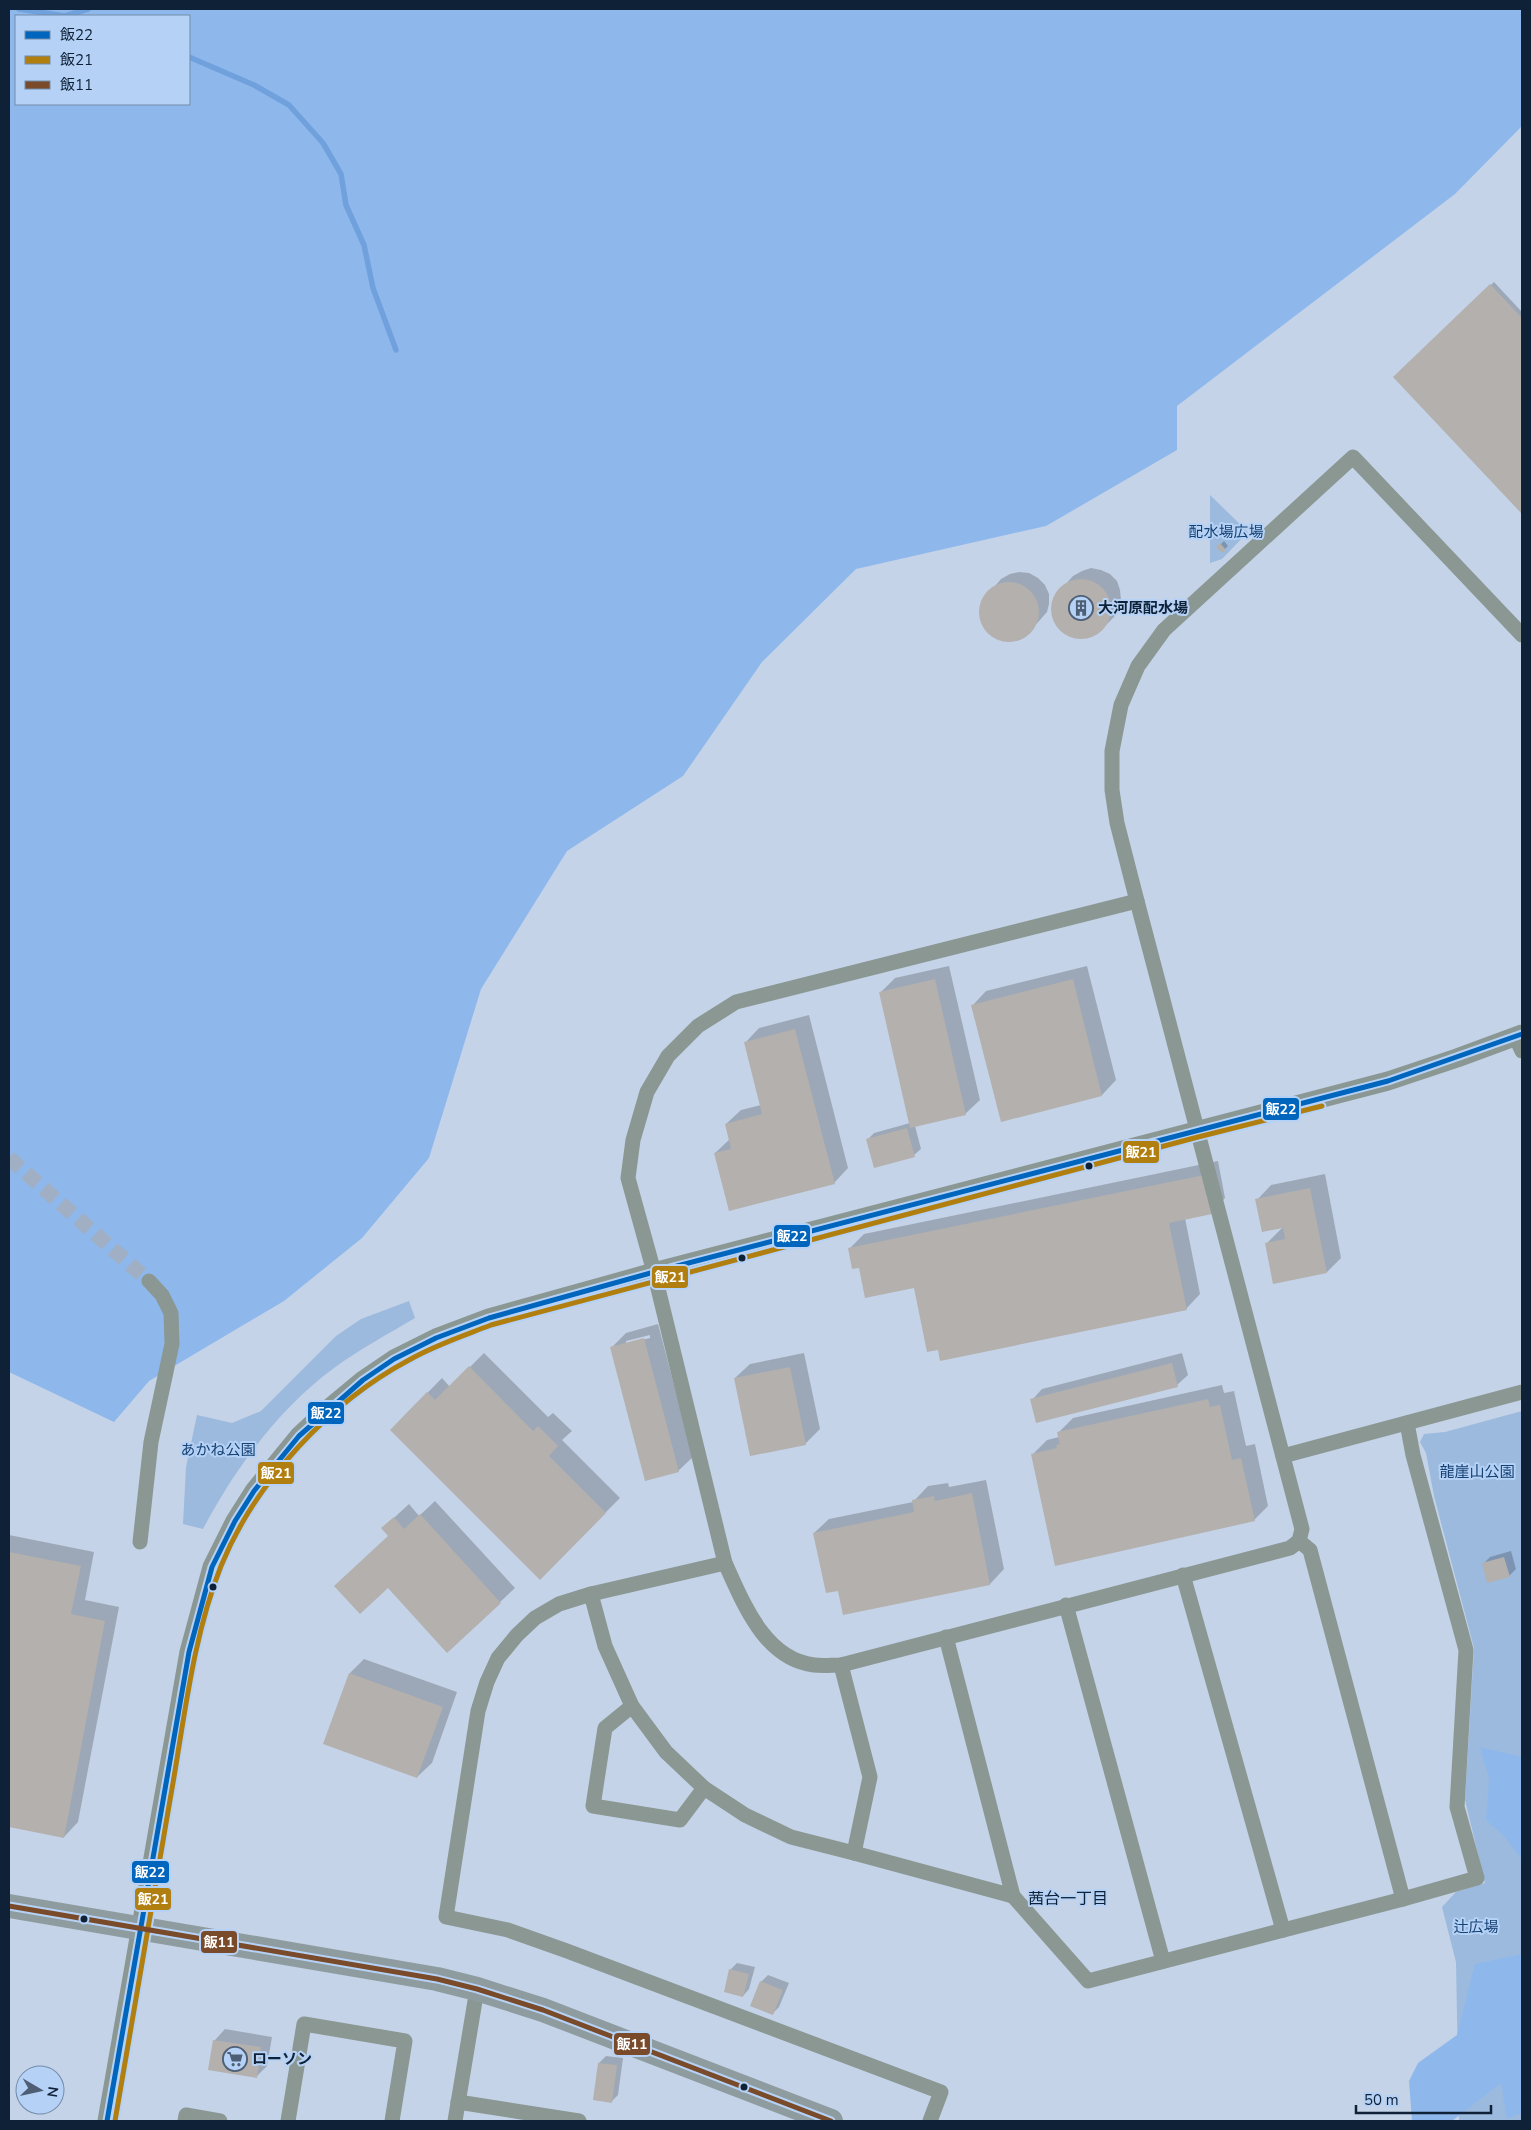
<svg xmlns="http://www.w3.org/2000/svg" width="1531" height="2130" font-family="'Nunito Sans','Noto Sans JP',sans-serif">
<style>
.green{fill:#9cbade}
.forest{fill:#8eb8ec;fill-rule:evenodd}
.shadow{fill:#0003;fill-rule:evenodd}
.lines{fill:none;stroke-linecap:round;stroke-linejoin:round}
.stream{stroke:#70a1dc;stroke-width:5.5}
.building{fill:#b3b0ad}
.minor-tunnel{stroke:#a0afc4;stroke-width:15;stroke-dasharray:15 8;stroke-linecap:butt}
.minor{stroke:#8a9793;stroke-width:15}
.tertiary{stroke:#8a9793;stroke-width:19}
.primary{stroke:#8e9ca0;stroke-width:24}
.bus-1-casing{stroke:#b5d2f6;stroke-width:9}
.bus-2-casing{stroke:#b5d2f6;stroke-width:9}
.bus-3-casing{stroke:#b5d2f6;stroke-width:9}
.bus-1{stroke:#0065bd;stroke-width:5}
.bus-2{stroke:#b17e10;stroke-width:5}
.bus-3{stroke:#7a4b2a;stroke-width:5}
.bus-dot{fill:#0e2137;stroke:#b5d2f6;stroke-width:2}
.labels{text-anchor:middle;stroke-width:4;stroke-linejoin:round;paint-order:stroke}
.park-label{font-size:15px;fill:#144072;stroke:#b5d2f6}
.poi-label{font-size:15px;font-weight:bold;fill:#0e2137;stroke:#b5d2f6;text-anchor:start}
.neighbourhood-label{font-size:16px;fill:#0e2137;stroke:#b5d2f6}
.line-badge{stroke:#b5d2f6;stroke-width:2}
.badge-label{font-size:14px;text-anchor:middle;font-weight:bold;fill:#fff}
</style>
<rect width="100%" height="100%" fill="#c4d3e7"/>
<g class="green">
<path d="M1210,495L1248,532L1222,559L1210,563Z"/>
<path d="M409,1301L415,1318C388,1334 360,1349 334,1368C278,1409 235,1469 203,1529L183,1524L186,1467L197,1415L232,1423L261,1411L336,1336L361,1319Z"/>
<path d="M1522,1411V2121H1459L1456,1962L1442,1907L1456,1892L1485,1883L1465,1800L1474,1648L1434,1496L1426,1453L1420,1442L1424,1434L1445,1432Z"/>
</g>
<g class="forest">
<path d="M9,9H1522V126L1455,194L1177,406V450L1046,526L856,569L762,662L683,776L567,851L481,989L429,1158L362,1238L284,1301L149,1381L114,1422L9,1372ZM16,16H189V104H16Z"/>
<path d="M1480,1747L1522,1757V1859L1505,1837L1486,1820L1489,1778Z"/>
<path d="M1522,1954V2113L1507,2119L1501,2083L1452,2121H1412L1409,2081L1418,2063L1457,2035L1475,1964Z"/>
</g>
<g class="shadow">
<path d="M1494,282L1522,312V512L1394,377Z"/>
<path d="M1224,541L1228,546L1222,552L1218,547Z"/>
<path d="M1091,568L1101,570L1110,574L1117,581L1120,590L1121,600L1114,617L1103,628L1096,634L1078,638L1062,630L1056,623L1053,614V604L1056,595L1073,576L1082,571Z"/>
<path d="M1019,572L1029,573L1038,578L1045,585L1049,594V604L1047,612L1024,638L1015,641H1006L989,634L981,618V608L984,599L1001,579L1010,574Z"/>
<path d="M949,966L980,1100L965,1114L915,1126L921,1149L914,1155L867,1140L874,1133L910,1123L880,993L895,978Z"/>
<path d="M1087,966L1116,1080L1102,1095L1002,1121L972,1006L986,991Z"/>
<path d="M809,1015L848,1168L834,1183L715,1153L730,1139L726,1124L741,1110L761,1105L745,1043L759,1028Z"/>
<path d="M1218,1161L1225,1198L1211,1213L1185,1218L1200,1294L1186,1309L939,1348L915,1286L860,1266L849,1249L864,1234Z"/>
<path d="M1325,1174L1341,1258L1327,1272L1274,1283L1266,1244L1283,1227L1257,1200L1271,1185Z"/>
<path d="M658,1324L693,1457L678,1471L611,1348L626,1333ZM650,1335V1338L626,1344V1341Z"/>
<path d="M484,1353L548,1417L553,1413L572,1431L562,1440L620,1498L540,1578L391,1430L442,1378L450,1387Z"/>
<path d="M804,1353L820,1429L805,1444L735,1378L750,1364Z"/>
<path d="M1182,1353L1188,1375L1177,1385L1032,1400L1042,1389Z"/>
<path d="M1222,1385L1224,1393L1234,1391L1246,1446L1255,1444L1268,1506L1254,1520L1032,1455L1047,1440L1059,1437L1058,1433L1073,1418Z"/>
<path d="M986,1480L1004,1569L990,1584L844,1614L839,1589L814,1533L829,1519L913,1502L928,1486L948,1483L949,1487Z"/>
<path d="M435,1501L515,1588L447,1651L389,1535L383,1528L409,1504L419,1516Z"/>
<path d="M9,1535L94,1552L85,1600L119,1607L78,1822L64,1837L9,1826Z"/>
<path d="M1511,1551L1516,1569L1509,1576L1483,1564L1490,1557Z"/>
<path d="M364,1659L457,1692L432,1763L417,1777L350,1673Z"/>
<path d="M737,1963L755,1967L749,1989L743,1996L730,1970Z"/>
<path d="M768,1975L789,1983L779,2007L772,2014L761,1982Z"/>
<path d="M225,2029L272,2037L267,2066L256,2077L210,2069L215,2040Z"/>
<path d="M606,2056L623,2058L618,2095L611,2102L599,2063Z"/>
</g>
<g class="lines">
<g class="stream">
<path d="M19,9L65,16L88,9"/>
<path d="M189,57L254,85L289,105L323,143L341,174L346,205L364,245L373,288L396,350"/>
</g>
</g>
<g class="building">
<path d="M1490,284L1522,318V514L1393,377Z"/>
<path d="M1220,543L1226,550L1222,553L1216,547Z"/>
<circle cx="1081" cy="609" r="30"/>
<circle cx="1009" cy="612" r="30"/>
<path d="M935,979L966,1115L910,1128L879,992Z"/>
<path d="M1073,979L1102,1096L1001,1122L971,1005Z"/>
<path d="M795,1029L835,1184L729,1211L714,1153L731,1149L725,1124L762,1114L744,1042Z"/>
<path d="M907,1128L915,1157L874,1168L866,1139Z"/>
<path d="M1204,1175L1212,1214L1169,1223L1187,1310L940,1361L938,1350L927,1352L914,1288L865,1298L859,1268L852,1269L848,1248Z"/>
<path d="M1310,1188L1327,1273L1273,1284L1265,1243L1285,1239L1283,1228L1262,1232L1255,1199Z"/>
<path d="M644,1338L679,1472L645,1481L610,1347Z"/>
<path d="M1172,1363L1178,1387L1036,1423L1030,1399Z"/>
<path d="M469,1366L533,1431L538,1426L558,1446L549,1456L606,1513L540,1580L390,1430L427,1392L435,1400Z"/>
<path d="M790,1367L806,1445L750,1456L734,1378Z"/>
<path d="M1208,1399L1210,1407L1220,1405L1232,1460L1241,1458L1255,1521L1055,1566L1031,1454L1057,1448L1056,1445L1060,1444L1057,1432Z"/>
<path d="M972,1493L990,1585L843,1615L838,1591L826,1593L813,1533L914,1512L912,1500L934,1496L935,1501Z"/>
<path d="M420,1514L501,1603L447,1653L388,1588L360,1614L334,1586L388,1536L381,1528L394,1517L404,1529Z"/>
<path d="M9,1552L81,1566L71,1614L105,1621L64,1838L9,1827Z"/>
<path d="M1504,1557L1510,1577L1487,1583L1482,1563Z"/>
<path d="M349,1673L443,1707L417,1778L323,1744Z"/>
<path d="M729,1969L749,1974L743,1997L724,1992Z"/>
<path d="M760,1981L783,1990L773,2015L750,2006Z"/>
<path d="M213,2040L261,2047L257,2078L208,2070Z"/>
<path d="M598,2063L617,2065L612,2103L593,2100Z"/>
</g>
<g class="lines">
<path class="minor-tunnel" d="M9,1158L149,1281"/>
<g class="minor">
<path d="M1137,901L736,1002L698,1026L668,1056L647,1092L633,1140L628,1178L654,1272L725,1563C743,1602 764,1659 814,1665C823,1666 832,1665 841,1665L1290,1548L1299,1541"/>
<path d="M1516,1038L1522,1051"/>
<path d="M1283,1456L1522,1392"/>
<path d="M140,1542L151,1442L172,1344L171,1313L162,1295L149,1281"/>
<path d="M725,1563L591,1594L559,1604L535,1618L517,1635L498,1658L487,1682L478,1711L446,1917L508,1930L567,1951L941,2092L930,2121"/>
<path d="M1183,1575L1283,1930"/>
<path d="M591,1594L605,1646L632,1706L666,1752L704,1788L745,1815L791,1837L854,1853L870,1777L841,1665"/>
<path d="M1066,1605L1163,1961"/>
<path d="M632,1706L605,1728L593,1806L680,1820L704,1788"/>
<path d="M854,1853L1013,1896L946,1637"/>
<path d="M1013,1896L1088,1981L1403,1899L1477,1878L1457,1807L1466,1650L1413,1455L1407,1423"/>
<path d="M1403,1899L1310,1550L1299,1541L1302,1529L1137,901L1117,823L1112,790V751L1121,705L1138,666L1164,630L1353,457L1522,635"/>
<path d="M458,2102L579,2121"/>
<path d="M185,2121L186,2115L220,2121"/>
<path d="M288,2121L304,2024L405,2041L392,2121"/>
<path d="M455,2121L477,1989"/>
</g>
<path class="tertiary" d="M107,2121L189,1652L212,1567L235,1521L254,1491L299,1436L328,1409L363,1380L394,1359L436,1338L489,1318L654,1272L1388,1081L1457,1058L1522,1034"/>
<path class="primary" d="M9,1906L437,1979L477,1989L543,2010L831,2121"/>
<defs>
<path id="bus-1" d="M107,2121L189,1652L212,1567L235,1521L254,1491L299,1436L363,1380L394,1359L436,1338L489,1318L654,1272L1388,1081L1522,1034"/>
<path id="bus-2" d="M115,2121C133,2014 152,1907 170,1800C184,1723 192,1639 221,1566C255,1482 330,1402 409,1360C435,1345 463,1336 491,1325L1198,1137L1322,1106"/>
<path id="bus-3" d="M9,1906L437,1979L477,1989L543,2010L831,2121"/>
</defs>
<use href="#bus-1" class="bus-1-casing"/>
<use href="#bus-2" class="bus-2-casing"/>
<use href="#bus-3" class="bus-3-casing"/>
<use href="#bus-1" class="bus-1"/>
<use href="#bus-2" class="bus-2"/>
<use href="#bus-3" class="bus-3"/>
</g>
<defs>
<symbol id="building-ring" viewBox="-11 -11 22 22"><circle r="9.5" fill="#b5d2f6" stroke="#4e5f75" stroke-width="1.5"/><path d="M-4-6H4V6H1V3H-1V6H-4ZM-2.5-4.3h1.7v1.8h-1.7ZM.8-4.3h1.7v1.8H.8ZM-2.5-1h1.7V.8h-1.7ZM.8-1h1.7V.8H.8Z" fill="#4e5f75"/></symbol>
<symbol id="supermarket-ring" viewBox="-11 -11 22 22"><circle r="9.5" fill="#b5d2f6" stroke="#4e5f75" stroke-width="1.5"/><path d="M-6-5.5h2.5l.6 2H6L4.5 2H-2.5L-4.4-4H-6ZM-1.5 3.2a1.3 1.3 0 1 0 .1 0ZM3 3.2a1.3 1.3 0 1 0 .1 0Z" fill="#4e5f75"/></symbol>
</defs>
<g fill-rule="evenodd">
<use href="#building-ring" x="1067" y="594" width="28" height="28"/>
<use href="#supermarket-ring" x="221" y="2045" width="28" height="28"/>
</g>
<g class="bus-dot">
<circle cx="1089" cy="1166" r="4.5"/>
<circle cx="742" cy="1258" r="4.5"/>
<circle cx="213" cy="1587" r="4.5"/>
<circle cx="84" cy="1919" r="4.5"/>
<circle cx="744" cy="2087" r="4.5"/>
</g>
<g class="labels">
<g class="park-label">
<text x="1226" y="537">配水場広場</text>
<text x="218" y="1455">あかね公園</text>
<text x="1477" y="1477">龍崖山公園</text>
<text x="1476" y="1932">辻広場</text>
</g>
<g class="poi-label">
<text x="1098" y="613">大河原配水場</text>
<text x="252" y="2064">ローソン</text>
</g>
<g class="neighbourhood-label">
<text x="1068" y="1904">茜台一丁目</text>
</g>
</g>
<g class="line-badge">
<rect x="1262" y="1097" width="38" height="24" rx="5" fill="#0065bd"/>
<rect x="1122" y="1140" width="38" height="24" rx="5" fill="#b17e10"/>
<rect x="773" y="1224" width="38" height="24" rx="5" fill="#0065bd"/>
<rect x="651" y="1265" width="38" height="24" rx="5" fill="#b17e10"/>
<rect x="307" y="1401" width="38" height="24" rx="5" fill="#0065bd"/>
<rect x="257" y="1461" width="38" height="24" rx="5" fill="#b17e10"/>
<rect x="131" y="1860" width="39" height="24" rx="5" fill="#0065bd"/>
<rect x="134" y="1887" width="38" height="24" rx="5" fill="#b17e10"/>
<rect x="200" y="1930" width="38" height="24" rx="5" fill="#7a4b2a"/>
<rect x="613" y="2032" width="38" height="24" rx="5" fill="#7a4b2a"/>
</g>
<g class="badge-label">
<text x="1281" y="1114">飯22</text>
<text x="1141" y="1157">飯21</text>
<text x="792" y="1241">飯22</text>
<text x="670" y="1282">飯21</text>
<text x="326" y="1418">飯22</text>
<text x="276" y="1478">飯21</text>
<text x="150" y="1877">飯22</text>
<text x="153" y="1904">飯21</text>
<text x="219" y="1947">飯11</text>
<text x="632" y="2049">飯11</text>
</g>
<rect width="1531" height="2130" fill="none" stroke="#0e2137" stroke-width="20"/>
<rect x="15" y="15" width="175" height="90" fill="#b5d2f6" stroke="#728baa"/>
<rect x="25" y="31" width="25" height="8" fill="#0065bd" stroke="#728baa"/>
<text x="60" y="40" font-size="15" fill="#0e2137">飯22</text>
<rect x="25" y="56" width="25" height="8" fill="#b17e10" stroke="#728baa"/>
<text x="60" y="65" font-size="15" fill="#0e2137">飯21</text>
<rect x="25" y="81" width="25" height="8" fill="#7a4b2a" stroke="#728baa"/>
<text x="60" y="90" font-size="15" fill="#0e2137">飯11</text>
<g transform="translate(40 2090) rotate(99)"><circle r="24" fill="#b5d2f6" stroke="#728baa"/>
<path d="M0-4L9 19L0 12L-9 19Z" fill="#4e5f75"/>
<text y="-8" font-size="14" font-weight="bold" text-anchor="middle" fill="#0e2137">N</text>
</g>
<path d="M1356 2105v8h135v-8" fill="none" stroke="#0e2137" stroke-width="2.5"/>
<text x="1364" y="2105" font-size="15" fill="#0e2137" stroke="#b5d2f6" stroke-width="4" paint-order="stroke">50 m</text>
</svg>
